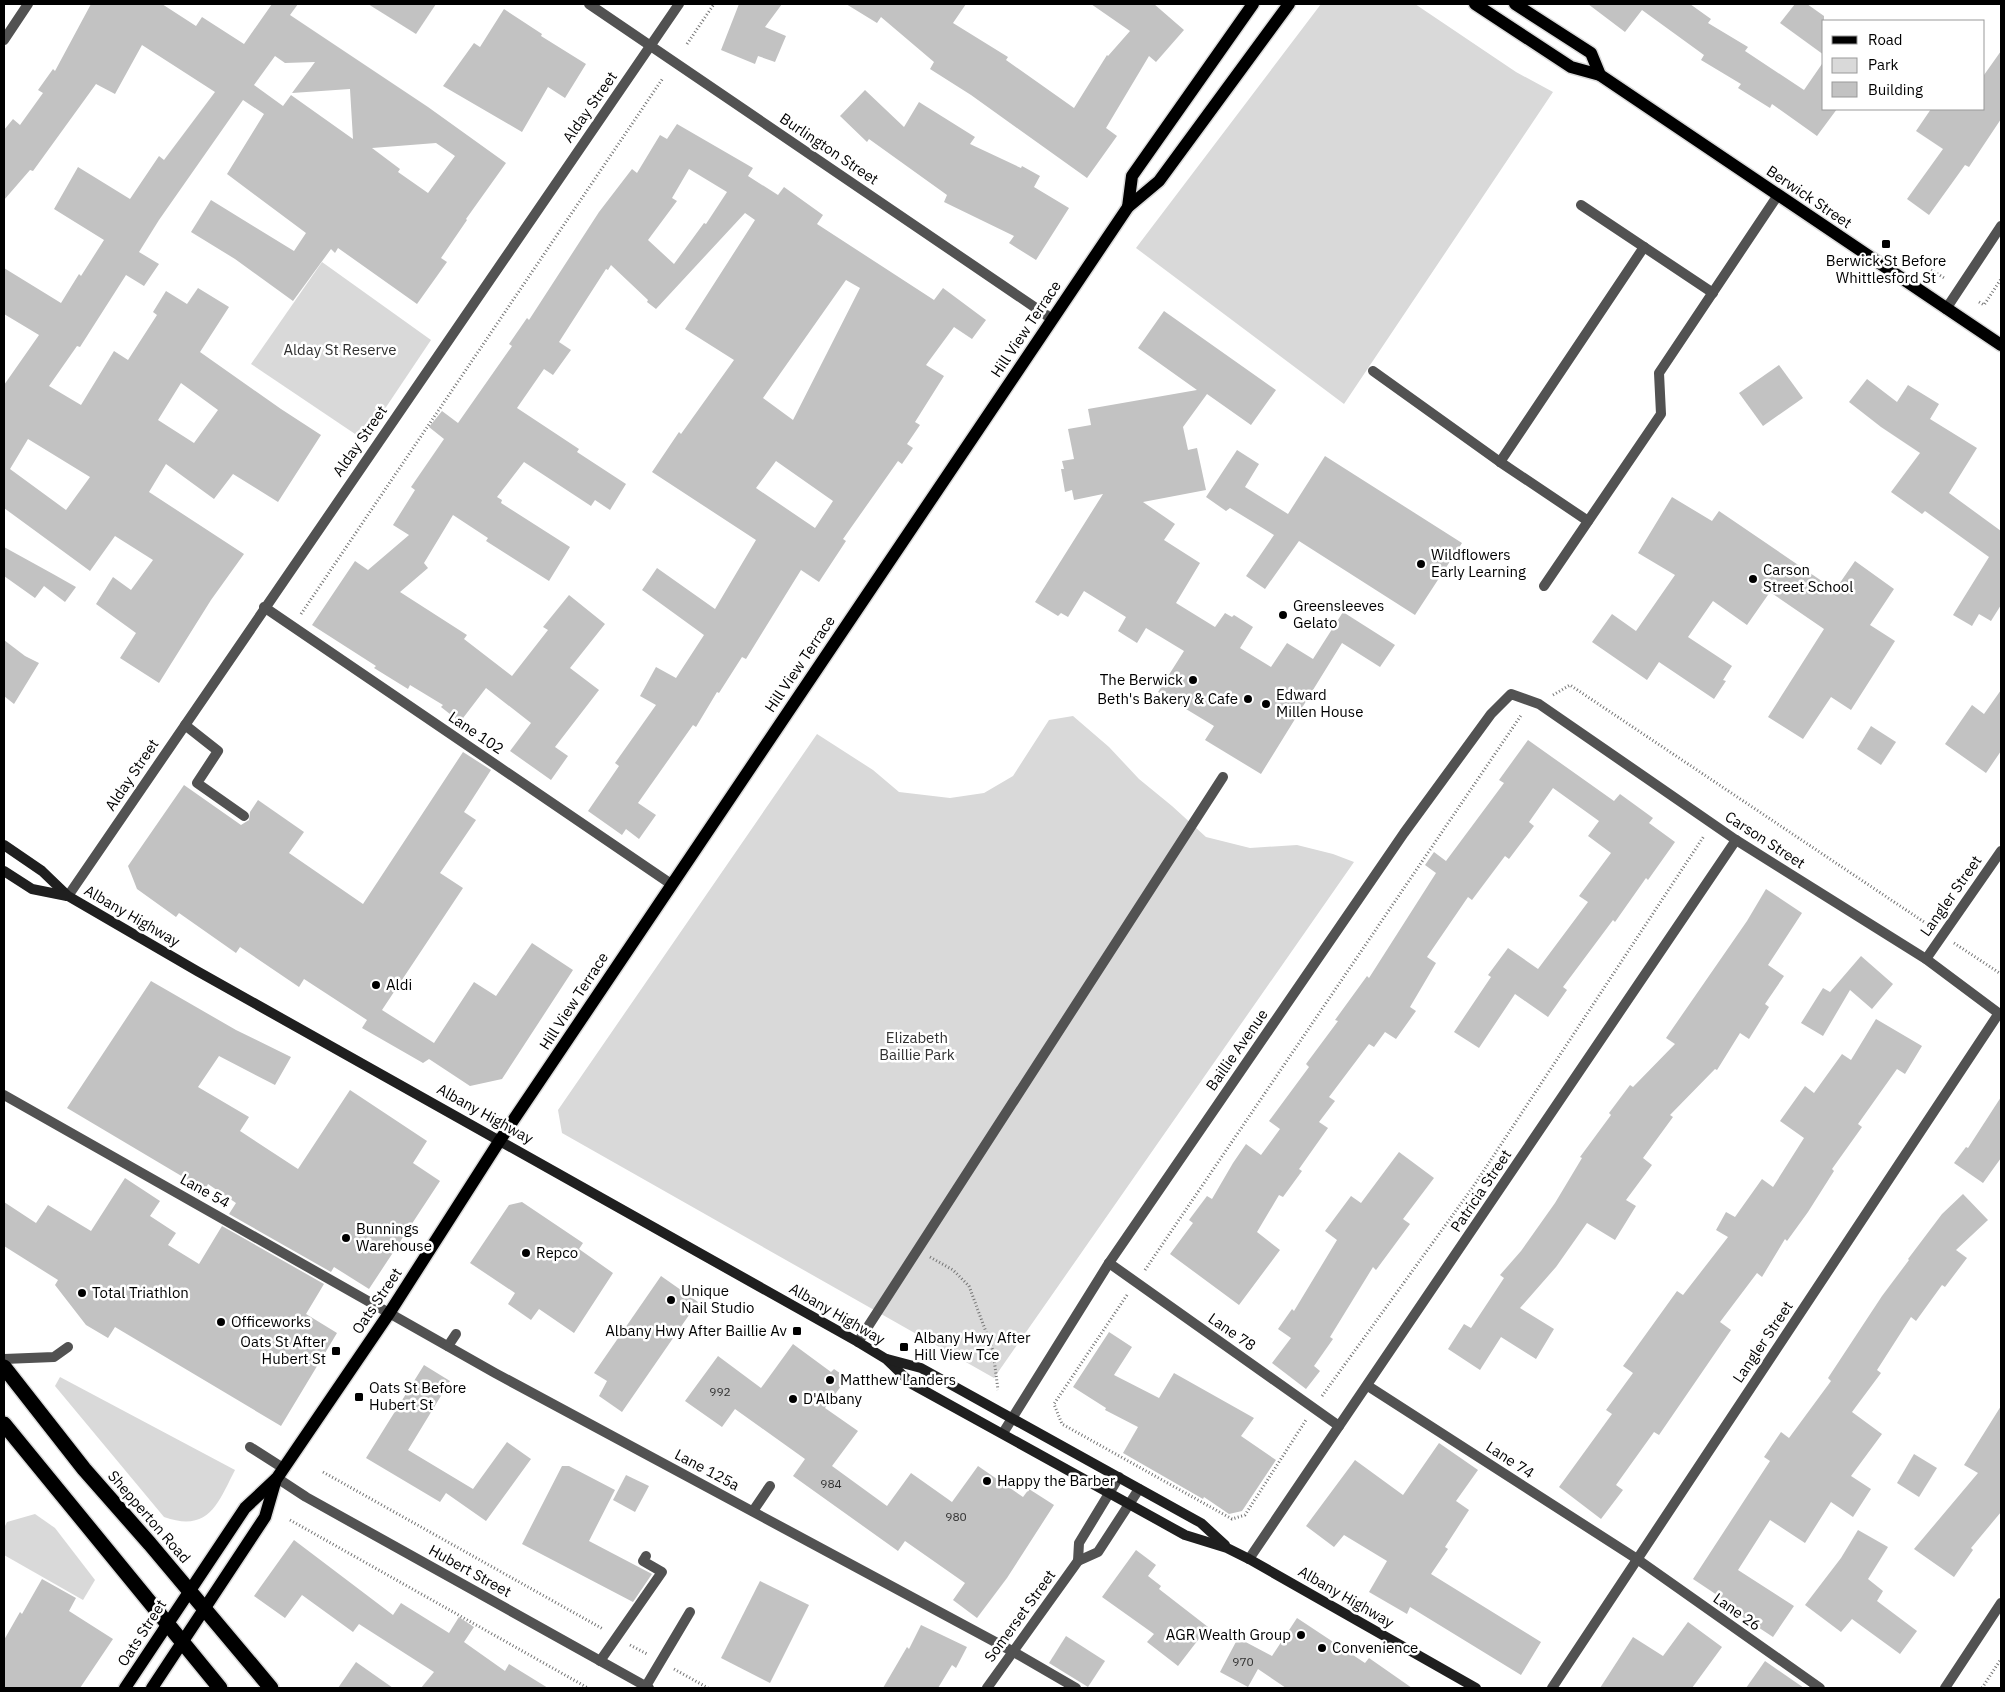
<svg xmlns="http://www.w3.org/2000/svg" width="2005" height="1692" font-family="'IBM Plex Sans',sans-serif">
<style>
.green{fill:#d9d9d9}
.building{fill:#c2c2c2;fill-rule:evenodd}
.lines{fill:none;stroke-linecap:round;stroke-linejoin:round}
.primary-casing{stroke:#dbdbdb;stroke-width:15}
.highway-casing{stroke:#dbdbdb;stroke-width:18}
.path{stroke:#747474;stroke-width:3;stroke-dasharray:1 2.5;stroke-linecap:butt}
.lane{stroke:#525252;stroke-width:10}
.street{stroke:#525252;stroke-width:10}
.secondary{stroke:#1f1f1f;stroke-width:10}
.primary{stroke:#000;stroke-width:12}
.highway{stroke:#000;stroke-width:15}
.poi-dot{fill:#000;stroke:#fff;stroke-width:2}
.labels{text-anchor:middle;stroke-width:5;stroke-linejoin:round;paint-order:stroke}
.number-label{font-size:12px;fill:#303030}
.street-label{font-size:15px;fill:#000;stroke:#fff}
.poi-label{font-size:15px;fill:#000;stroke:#fff;text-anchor:start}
.park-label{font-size:15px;fill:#303030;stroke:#fff}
</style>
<rect width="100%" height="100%" fill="#fff"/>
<g class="green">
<path d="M1321,4H1415L1516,72L1553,92L1344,404L1136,248Z"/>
<path d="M322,262L431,340L364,440L251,364Z"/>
<path d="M1073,716L1109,747L1139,779L1172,806L1206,837L1250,848L1297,845L1333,854L1354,862L994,1378L562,1133L558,1110L817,734L873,770L899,792L950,798L984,793L1013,776L1049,720Z"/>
<path d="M60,1377L235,1470C218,1503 209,1533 164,1517L55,1386Z"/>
<path d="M35,1514L55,1528L95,1580L83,1600L4,1555V1528L7,1522Z"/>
</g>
<g class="building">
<path d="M91,4H162L196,26L202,17L244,44L272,4H298L290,15L428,107L506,163L466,219L467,220L441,258L447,262L417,304L338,248L335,253L331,249L293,301L235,259L191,232L211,200L294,251L306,233L227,174L264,114L243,100L159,220L139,252L159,264L144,286L126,275L80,347L77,346L49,386L81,405L114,351L128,360L157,315L153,312L166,291L187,304L198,288L229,307L200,352L281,409L321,435L278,502L233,474L214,499L166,464L149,492L244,554L211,600L159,683L120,658L136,633L96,604L113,577L131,590L153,560L115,536L90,571L4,508V385L39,335L4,314V268L61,303L79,274L81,276L104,240L54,209L78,167L130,199L159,156L164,160L215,92L142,45L115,94L96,84L33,171L30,170L4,200V130L13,119L20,125L43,93L38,90L53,69L55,71ZM275,56L285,63L315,62L292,93L350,89L353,139L291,95L283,106L254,85ZM436,143L455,156L428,193L398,172L400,169L372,148ZM181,383L218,410L194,443L158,420ZM28,439L90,477L66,510L10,469Z"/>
<path d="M368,4H436L416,34Z"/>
<path d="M739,4H782L765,27L786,36L775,62L758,56L755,64L721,50Z"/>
<path d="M846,4H966L953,23L1008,57L1006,60L1074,108L1107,55L1108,56L1130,31L1091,4H1154L1184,30L1156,62L1149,56L1106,128L1117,136L1087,178L971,95L930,69L934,62L881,17L877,23Z"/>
<path d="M1588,4H1690L1711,19L1708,23L1748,47L1745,51L1804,90L1824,61V109H1837L1817,136L1772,104L1770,108L1738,88L1741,84L1701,60L1704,55L1642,10L1625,32Z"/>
<path d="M1795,4H1807L1824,16V55L1780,23Z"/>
<path d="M504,9L542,34L541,36L586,64L565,98L548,87L522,132L443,86L474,43L480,47Z"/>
<path d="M2001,51V119L1969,167L1965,165L1929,215L1907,199L1943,149L1916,131L1931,109H1984V75Z"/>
<path d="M865,90L904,127L919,102L975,137L970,144L1021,168L1022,166L1040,176L1034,187L1069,208L1036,260L1009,243L1014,236L944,202L947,195L869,139L867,142L840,116Z"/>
<path d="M677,124L753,168L748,176L778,195L784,187L823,215L817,224L934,300L943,288L986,320L972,339L954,327L926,365L944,376L915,422L920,425L907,444L913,448L902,464L898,461L843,539L846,541L819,582L801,570L746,659L742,657L719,693L717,692L696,727L693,725L638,803L656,815L639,839L626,829L622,835L588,811L619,766L615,763L656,705L640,696L656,667L676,678L704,635L642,590L657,568L715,609L756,540L652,472L679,432L681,434L734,360L685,329L755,220L745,213L656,309L647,302L648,300L611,265L608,270L606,269L559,342L571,350L553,375L544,369L517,408L579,449L577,452L626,484L610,510L595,500L591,506L524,462L497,497L502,500L501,503L570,547L549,581L486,541L488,538L453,515L424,563L428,568L400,592L467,635L464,639L512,676L548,630L543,627L569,595L605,624L570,668L599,690L555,747L568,756L551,780L510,751L531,723L486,688L460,722L441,707L443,705L410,685L408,689L374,668L376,666L312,625L355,561L368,570L409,535L393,525L415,490L411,487L444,439L429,427L442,411L458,423L512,346L509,344L527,318L529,320L599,212L632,169L637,173L660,135L667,139ZM689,169L727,192L706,224L704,223L674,264L648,240L677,201L672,198ZM846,280L860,288L793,420L763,398ZM776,461L833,501L815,528L756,488Z"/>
<path d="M1164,311L1276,390L1251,425L1207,394L1183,427L1188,450L1197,448L1206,490L1143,502L1175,524L1164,540L1200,563L1176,603L1215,627L1225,613L1232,617L1234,615L1253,627L1240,648L1271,667L1287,643L1313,659L1343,612L1395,645L1380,667L1342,643L1261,774L1205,740L1214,726L1158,692L1184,651L1146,628L1137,643L1118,631L1126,617L1084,591L1068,617L1061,613L1058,616L1035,602L1103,494L1074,500L1072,490L1065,492L1061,469H1064L1062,461L1074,459L1068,429L1091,425L1088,409L1197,390L1138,348Z"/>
<path d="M1779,365L1803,398L1763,426L1739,393Z"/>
<path d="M1867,379L1897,402L1908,385L1939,404L1930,419L1977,448L1949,493L2001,531V605L1991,621L1979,614L1972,626L1953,615L1989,557L1925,511L1922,514L1891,492L1920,453L1881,427L1849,402Z"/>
<path d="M1237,450L1259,464L1245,487L1288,514L1325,456L1462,543L1415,615L1299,541L1265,589L1246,576L1274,535L1230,508L1226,511L1206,497Z"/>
<path d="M1672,497L1712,521L1719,511L1835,590L1855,561L1894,589L1870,625L1895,641L1851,710L1831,697L1803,739L1768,717L1824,629L1770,592L1747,625L1713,601L1688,637L1732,666L1723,680L1726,681L1714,699L1659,662L1647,680L1592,642L1612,614L1636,631L1675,575L1638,553Z"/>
<path d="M4,547L53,574L76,587L65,602L44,586L35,598L4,576Z"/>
<path d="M4,640L25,656L39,663L14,704L4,696Z"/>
<path d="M2001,690V751L1986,773L1945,744L1972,705L1984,714Z"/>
<path d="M1871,726L1896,742L1881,765L1857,749Z"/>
<path d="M1528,740L1614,801L1620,794L1653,818L1649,823L1675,842L1648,880L1646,878L1615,922L1613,920L1563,987L1567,990L1548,1017L1515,994L1479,1048L1454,1032L1491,977L1488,975L1508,948L1538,969L1588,902L1579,896L1611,853L1588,836L1599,821L1553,788L1529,822L1534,826L1509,859L1505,856L1472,900L1468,897L1427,957L1436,963L1410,1007L1416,1011L1396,1039L1385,1032L1374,1047L1369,1044L1329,1097L1335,1101L1319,1122L1328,1128L1299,1169L1302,1171L1283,1197L1279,1195L1257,1232L1280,1250L1239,1305L1170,1254L1193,1223L1189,1220L1207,1196L1212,1199L1233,1163L1246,1144L1261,1155L1280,1129L1269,1121L1309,1067L1306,1064L1338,1021L1335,1020L1367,976L1369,978L1436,873L1425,865L1434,852L1446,861L1504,783L1499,780Z"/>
<path d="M463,752L491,770L464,812L476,820L440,873L463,888L382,1010L434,1043L474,982L496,996L532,943L573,970L502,1079L470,1086L429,1059L423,1063L362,1028L367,1020L304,979L299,987L240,947L236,953L179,913L176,917L137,889L128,866L184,785L241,825L249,820L250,812L258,800L304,832L289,853L363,904Z"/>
<path d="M1766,889L1802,913L1768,965L1784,976L1765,1004L1769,1007L1749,1039L1740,1033L1717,1070L1715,1069L1670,1115L1673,1117L1643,1158L1652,1165L1626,1200L1636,1206L1615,1240L1587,1223L1556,1267L1520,1308L1554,1329L1536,1359L1501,1337L1480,1370L1448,1349L1464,1324L1471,1328L1504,1278L1500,1275L1521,1251L1555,1203L1582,1158L1580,1157L1611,1115L1609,1113L1630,1085L1633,1087L1675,1044L1666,1038L1747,921Z"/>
<path d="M1861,956L1893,984L1872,1009L1850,990L1823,1036L1801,1023L1823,988L1830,992Z"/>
<path d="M151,981L236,1030L291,1057L275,1085L219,1056L198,1087L249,1117L240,1131L298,1169L350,1090L427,1141L413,1163L440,1181L369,1289L334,1267L331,1272L229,1214L236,1203L208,1184L205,1190L67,1108Z"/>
<path d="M1876,1019L1922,1046L1905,1074L1897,1069L1858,1124L1862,1127L1832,1169L1834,1171L1808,1212L1787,1241L1785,1239L1762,1277L1757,1273L1720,1322L1731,1330L1659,1435L1654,1432L1616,1485L1623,1490L1601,1519L1559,1487L1612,1414L1606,1410L1633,1373L1623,1366L1677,1291L1683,1295L1728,1237L1716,1230L1726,1212L1735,1217L1762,1179L1773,1187L1804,1138L1780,1121L1805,1086L1814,1093L1842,1054L1851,1060Z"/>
<path d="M2001,1097V1158L1983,1183L1954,1163L1966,1147L1968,1148Z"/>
<path d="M1399,1152L1434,1178L1403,1219L1410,1224L1376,1270L1373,1267L1330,1337L1333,1339L1314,1366L1320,1371L1306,1389L1272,1363L1291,1338L1278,1329L1292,1309L1294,1311L1337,1240L1325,1231L1351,1196L1361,1203Z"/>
<path d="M125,1178L160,1201L150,1216L176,1233L168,1245L199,1264L222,1226L324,1284L306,1314L337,1333L281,1426L115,1327L108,1338L86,1325L55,1285L58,1280L4,1246V1202L36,1223L48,1205L91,1231Z"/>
<path d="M1963,1194L1988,1220L1956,1250L1967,1258L1945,1287L1942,1285L1916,1321L1911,1317L1877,1370L1881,1373L1852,1412L1882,1434L1851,1476L1871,1489L1853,1517L1831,1502L1805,1543L1770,1520L1738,1570L1794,1606L1773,1637L1732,1610L1735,1607L1693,1579L1770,1461L1764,1457L1781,1432L1789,1438L1831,1381L1828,1378L1882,1296L1909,1260L1908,1259L1942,1214Z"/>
<path d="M522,1202L583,1243L579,1249L613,1273L574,1333L539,1309L531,1320L508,1304L515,1293L470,1263L509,1205Z"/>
<path d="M661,1276L698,1302L622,1412L599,1396L607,1381L594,1373Z"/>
<path d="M1109,1332L1132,1347L1114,1375L1159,1398L1174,1373L1254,1418L1241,1436L1276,1460L1242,1511L1229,1514L1204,1497L1203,1499L1123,1453L1138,1427L1105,1410L1106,1408L1073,1387Z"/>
<path d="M793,1344L831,1372L834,1369L847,1378L825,1408L858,1431L832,1466L887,1506L911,1473L952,1502L978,1466L1023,1497L1029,1489L1054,1505L1007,1578L977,1618L953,1600L965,1583L905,1541L898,1551L793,1476L805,1459L735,1409L722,1427L685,1401L718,1356L761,1388Z"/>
<path d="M424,1365L450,1381L408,1450L473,1489L507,1442L531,1459L486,1521L446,1493L440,1502L366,1458Z"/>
<path d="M2001,1406V1512L1971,1548L1973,1550L1954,1577L1914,1549L1978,1473L1964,1465Z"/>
<path d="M1439,1443L1478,1470L1456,1501L1469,1510L1445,1547L1448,1549L1431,1574L1541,1642L1521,1675L1410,1607L1407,1614L1369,1592L1387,1561L1344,1535L1334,1547L1306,1526L1355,1460L1403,1495Z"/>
<path d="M1914,1454L1937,1468L1919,1497L1897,1483Z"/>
<path d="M562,1466H569L615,1490L589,1541L652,1574L633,1602L522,1544Z"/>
<path d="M626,1475L649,1486L635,1512L613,1500Z"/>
<path d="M1858,1530L1888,1547L1868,1579L1883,1591L1877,1601L1917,1631L1900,1654L1852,1619L1841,1632L1805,1605L1841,1558Z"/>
<path d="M294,1540L393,1615L401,1603L449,1633L459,1617L474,1627L464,1642L505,1671L509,1664L548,1688H421L434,1672L359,1624L353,1632L302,1595L285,1618L254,1596Z"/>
<path d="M1136,1550L1156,1565L1148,1576L1161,1586L1159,1589L1208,1627L1178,1666L1147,1642L1154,1634L1102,1597Z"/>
<path d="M42,1579L76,1598L69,1611L113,1639L80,1688H4V1640L20,1612L22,1614Z"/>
<path d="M760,1581L809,1605L770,1683L721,1658Z"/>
<path d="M1297,1618L1365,1663L1369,1658L1412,1688H1286L1258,1669L1248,1687L1220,1672L1238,1638L1272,1656Z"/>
<path d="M1688,1622L1722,1647L1692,1688H1600L1633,1637L1663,1656Z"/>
<path d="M921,1625L967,1647L956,1668L952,1665L938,1688H883L907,1647L909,1649Z"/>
<path d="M1066,1636L1105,1661L1088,1687L1049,1663Z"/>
<path d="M1765,1661L1804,1688H1746Z"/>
<path d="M356,1662L393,1688H338Z"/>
</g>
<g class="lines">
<defs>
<g id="primary">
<path d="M1475,4L1571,67L1600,75L2001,345"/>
<path d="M1515,4L1591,53L1600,75"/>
<path d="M1128,207L1132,176L1253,4"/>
<path d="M125,1688L245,1508L277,1478L390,1312L500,1140L1128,207L1159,181L1289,4"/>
<path d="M152,1688L265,1517L276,1479"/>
</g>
<g id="highway">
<path d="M4,1367L84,1469L150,1544L271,1688"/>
<path d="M4,1424L220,1688"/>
</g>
</defs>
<use href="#primary" class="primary-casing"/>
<use href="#highway" class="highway-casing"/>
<g class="path">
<path d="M687,44L714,4"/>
<path d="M1931,270L1946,279"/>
<path d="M1979,302L1984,305L2001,279"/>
<path d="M301,614L663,78"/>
<path d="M1553,695L1570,685L1930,926"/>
<path d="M1954,943L2001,974"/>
<path d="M930,1257L953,1270L969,1286L993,1351L998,1390"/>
<path d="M1145,1270L1522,714"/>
<path d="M1127,1295L1054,1404L1062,1424L1232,1519L1245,1515L1306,1420"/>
<path d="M1322,1396L1473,1187L1704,836"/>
<path d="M323,1472L603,1629"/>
<path d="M290,1520L588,1688"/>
<path d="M630,1645L647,1654"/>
<path d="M674,1669L708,1688"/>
<path d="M1982,1688L2001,1659"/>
</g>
<g class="lane">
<path d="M1581,205L1713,293"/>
<path d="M1373,371L1500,462L1588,521"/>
<path d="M1500,462L1644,247"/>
<path d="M1544,586L1661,414L1659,373L1778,195"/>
<path d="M264,607L671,884"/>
<path d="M185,725L218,751L197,783L244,816"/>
<path d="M4,1095L495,1373L1012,1651L1076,1688"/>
<path d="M1109,1263L1339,1426"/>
<path d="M858,1342L1223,777"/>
<path d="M448,1346L456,1334"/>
<path d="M4,1359L54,1357L68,1347"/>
<path d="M1368,1386L1637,1559L1820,1688"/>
<path d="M250,1447L283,1468"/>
<path d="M753,1511L770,1486"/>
<path d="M600,1661L662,1572L643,1561L646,1556"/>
<path d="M646,1686L690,1612"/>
</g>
<g class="street">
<path d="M589,4L1052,319"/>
<path d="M4,40L28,4"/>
<path d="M1946,309L2001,226"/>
<path d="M68,896L679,4"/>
<path d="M1926,959L2001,851"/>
<path d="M1003,1433L1109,1263L1404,833L1491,714L1511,694L1539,704L1736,840L1926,959L2001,1015"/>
<path d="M277,1478L306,1497L649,1688"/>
<path d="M1249,1559L1736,840"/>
<path d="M1078,1561L1079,1543L1119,1477"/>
<path d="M987,1688L1078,1561L1098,1552L1139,1489"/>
<path d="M1552,1688L1999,1013"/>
<path d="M1945,1688L2001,1603"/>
</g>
<g class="secondary">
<path d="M4,845L42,871L68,896L197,971L858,1342L886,1359L912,1384L1185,1535L1227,1548L1249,1559L1476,1688"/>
<path d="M4,871L32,889L67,896"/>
<path d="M887,1359L921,1368L1201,1523L1225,1545"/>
</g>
<use href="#primary" class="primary"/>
<use href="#highway" class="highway"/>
</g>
<g class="poi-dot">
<rect x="1881" y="239" width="10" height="10" rx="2.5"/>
<circle cx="1421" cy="564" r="5"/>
<circle cx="1753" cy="579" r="5"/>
<circle cx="1283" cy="615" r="5"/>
<circle cx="1193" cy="680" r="5"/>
<circle cx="1248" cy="699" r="5"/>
<circle cx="1266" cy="704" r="5"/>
<circle cx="376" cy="985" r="5"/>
<circle cx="346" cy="1238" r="5"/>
<circle cx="526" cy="1253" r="5"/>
<circle cx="82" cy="1293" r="5"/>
<circle cx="671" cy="1300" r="5"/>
<circle cx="221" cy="1322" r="5"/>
<rect x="792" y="1326" width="10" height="10" rx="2.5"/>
<rect x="899" y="1342" width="10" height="10" rx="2.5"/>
<rect x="331" y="1346" width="10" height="10" rx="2.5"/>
<circle cx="830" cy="1380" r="5"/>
<rect x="354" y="1392" width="10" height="10" rx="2.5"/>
<circle cx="793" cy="1399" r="5"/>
<circle cx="987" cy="1481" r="5"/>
<circle cx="1301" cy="1635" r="5"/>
<circle cx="1322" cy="1648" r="5"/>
</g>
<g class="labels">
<g class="number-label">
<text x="720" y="1396">992</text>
<text x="831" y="1488">984</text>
<text x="956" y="1521">980</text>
<text x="1243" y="1666">970</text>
</g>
<g class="street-label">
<text transform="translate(590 107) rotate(-55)" y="5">Alday Street</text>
<text transform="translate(829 149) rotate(34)" y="5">Burlington Street</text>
<text transform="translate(1809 197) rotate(34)" y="5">Berwick Street</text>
<text transform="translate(1026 329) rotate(-56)" y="5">Hill View Terrace</text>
<text transform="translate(360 441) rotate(-55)" y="5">Alday Street</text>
<text transform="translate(800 664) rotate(-56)" y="5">Hill View Terrace</text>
<text transform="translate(476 733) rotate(34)" y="5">Lane 102</text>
<text transform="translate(132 775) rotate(-56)" y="5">Alday Street</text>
<text transform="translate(1765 840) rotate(33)" y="5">Carson Street</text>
<text transform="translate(1951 896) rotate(-55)" y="5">Langler Street</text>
<text transform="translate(132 916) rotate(30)" y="5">Albany Highway</text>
<text transform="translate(574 1001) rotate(-57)" y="5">Hill View Terrace</text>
<text transform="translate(1237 1050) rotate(-55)" y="5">Baillie Avenue</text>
<text transform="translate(485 1114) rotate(29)" y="5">Albany Highway</text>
<text transform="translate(205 1191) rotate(29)" y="5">Lane 54</text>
<text transform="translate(1481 1191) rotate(-56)" y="5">Patricia Street</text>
<text transform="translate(377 1301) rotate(-56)" y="5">Oats Street</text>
<text transform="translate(837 1314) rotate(30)" y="5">Albany Highway</text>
<text transform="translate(1232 1332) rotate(35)" y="5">Lane 78</text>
<text transform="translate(1763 1342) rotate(-56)" y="5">Langler Street</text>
<text transform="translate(1510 1460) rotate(33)" y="5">Lane 74</text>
<text transform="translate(707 1470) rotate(28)" y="5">Lane 125a</text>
<text transform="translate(149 1517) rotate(49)" y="5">Shepperton Road</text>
<text transform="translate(470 1571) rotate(29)" y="5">Hubert Street</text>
<text transform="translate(1346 1597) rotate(30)" y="5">Albany Highway</text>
<text transform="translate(1737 1612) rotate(35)" y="5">Lane 26</text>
<text transform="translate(1020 1616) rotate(-54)" y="5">Somerset Street</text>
<text transform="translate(142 1633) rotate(-57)" y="5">Oats Street</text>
</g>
<g class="poi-label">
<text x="1886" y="266" text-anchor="middle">Berwick St Before<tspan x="1886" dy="17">Whittlesford St</tspan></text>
<text x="1431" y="560">Wildflowers<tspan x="1431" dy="17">Early Learning</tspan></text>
<text x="1763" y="575">Carson<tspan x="1763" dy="17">Street School</tspan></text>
<text x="1293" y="611">Greensleeves<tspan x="1293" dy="17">Gelato</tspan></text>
<text x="1183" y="685" text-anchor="end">The Berwick</text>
<text x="1276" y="700">Edward<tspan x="1276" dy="17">Millen House</tspan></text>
<text x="1238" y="704" text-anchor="end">Beth's Bakery &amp; Cafe</text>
<text x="386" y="990">Aldi</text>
<text x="356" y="1234">Bunnings<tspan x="356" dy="17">Warehouse</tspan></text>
<text x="536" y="1258">Repco</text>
<text x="681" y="1296">Unique<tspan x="681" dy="17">Nail Studio</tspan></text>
<text x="92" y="1298">Total Triathlon</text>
<text x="231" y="1327">Officeworks</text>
<text x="787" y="1336" text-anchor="end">Albany Hwy After Baillie Av</text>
<text x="914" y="1343">Albany Hwy After<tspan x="914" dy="17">Hill View Tce</tspan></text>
<text x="326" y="1347" text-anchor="end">Oats St After<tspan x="326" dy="17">Hubert St</tspan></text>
<text x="840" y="1385">Matthew Landers</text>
<text x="369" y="1393">Oats St Before<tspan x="369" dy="17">Hubert St</tspan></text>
<text x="803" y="1404">D'Albany</text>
<text x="997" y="1486">Happy the Barber</text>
<text x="1291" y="1640" text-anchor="end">AGR Wealth Group</text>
<text x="1332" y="1653">Convenience</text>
</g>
<g class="park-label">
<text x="340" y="355">Alday St Reserve</text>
<text x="917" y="1043">Elizabeth<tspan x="917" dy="17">Baillie Park</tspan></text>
</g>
</g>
<rect width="2005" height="1692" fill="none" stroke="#000000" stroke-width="10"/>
<rect x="1822" y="20" width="162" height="90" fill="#ffffff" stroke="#999999"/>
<rect x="1832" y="36" width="25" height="8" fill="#000000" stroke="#999999"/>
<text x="1868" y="45" font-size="15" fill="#000000">Road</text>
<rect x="1832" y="58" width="25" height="15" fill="#d9d9d9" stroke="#999999"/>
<text x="1868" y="70" font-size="15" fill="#000000">Park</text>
<rect x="1832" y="82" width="25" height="15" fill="#c2c2c2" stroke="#999999"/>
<text x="1868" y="95" font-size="15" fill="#000000">Building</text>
</svg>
